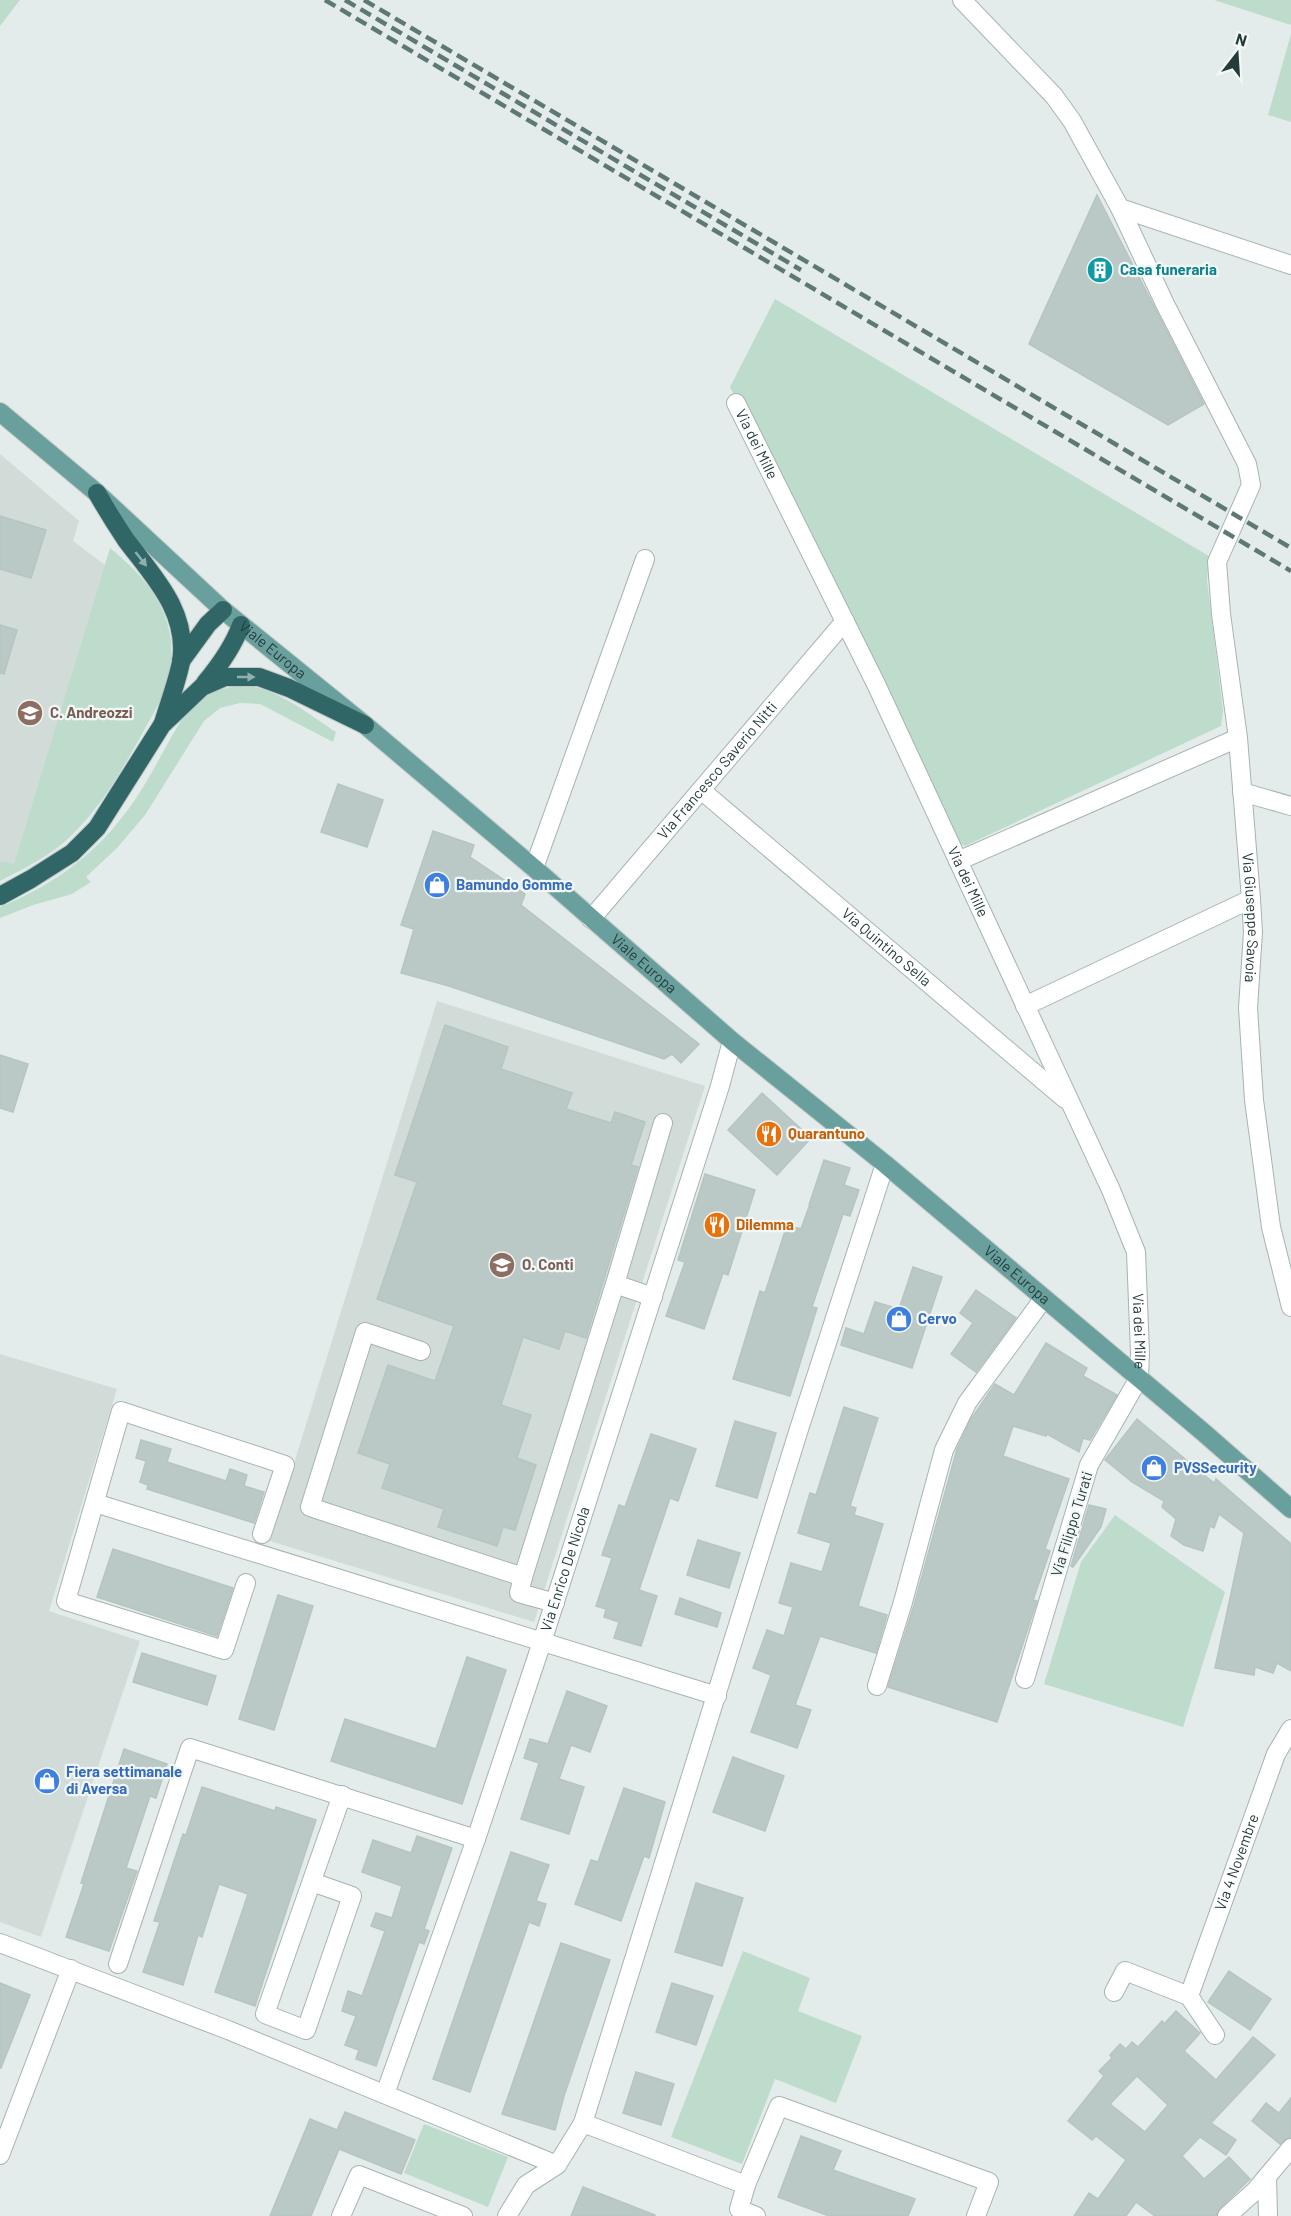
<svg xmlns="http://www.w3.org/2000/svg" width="1291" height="2216" font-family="Barlow,sans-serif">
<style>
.built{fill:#d1dcd9}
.green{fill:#bddccc}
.building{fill:#bbc9c6;stroke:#b5c5c2;stroke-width:1.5;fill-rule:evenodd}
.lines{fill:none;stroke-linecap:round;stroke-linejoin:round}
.minor-casing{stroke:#a6b4b2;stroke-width:20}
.major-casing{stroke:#c1c8c8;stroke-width:20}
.highway-casing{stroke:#c1c8c8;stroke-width:20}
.minor{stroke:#fff;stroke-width:18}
.major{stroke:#699f9d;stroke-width:18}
.highway{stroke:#316667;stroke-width:18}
.rail{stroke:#5e7876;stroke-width:4.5;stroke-dasharray:12 6;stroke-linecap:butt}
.oneway{fill:#92afaf}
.labels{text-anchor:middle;stroke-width:4.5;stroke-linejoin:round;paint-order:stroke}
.culture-label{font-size:15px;font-weight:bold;fill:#0d838f;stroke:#f3f8f7;text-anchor:start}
.street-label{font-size:15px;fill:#233c3b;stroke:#f3f8f7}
.education-label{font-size:15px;font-weight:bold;fill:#785e54;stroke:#f3f8f7;text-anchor:start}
.shop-label{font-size:15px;font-weight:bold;fill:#366cbe;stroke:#f3f8f7;text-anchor:start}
.food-label{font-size:15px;font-weight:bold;fill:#c56008;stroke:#f3f8f7;text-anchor:start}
</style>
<rect width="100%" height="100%" fill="#e3ecea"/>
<g class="built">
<path d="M0,454L79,521L73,541L105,565L14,865L0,861Z"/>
<path d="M437,1001L705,1086L534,1622L270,1541Z"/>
<path d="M0,1354L117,1389L49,1611L140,1641L41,1937L0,1922Z"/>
</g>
<g class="green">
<path d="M0,0H20L0,26Z"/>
<path d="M1214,0H1291V25Z"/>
<path d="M1291,34V122L1268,115Z"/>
<path d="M775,299L1209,556L1207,580L1223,711L1221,726L965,846L958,842L809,533L730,387Z"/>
<path d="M110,548C138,571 164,598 170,635C172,646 172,661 170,672C166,694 153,714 142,734C121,771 103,804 73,834C52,855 25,868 0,881V861L14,864Z"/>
<path d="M245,685C280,690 307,713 336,732L333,742L260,704L240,703L220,708L204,721L145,815L117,848L86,877L91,882L72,894L33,905L0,918V907C66,880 112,841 148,779C162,755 174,730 190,707C209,692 221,688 245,685Z"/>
<path d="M1115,1515L1225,1592L1183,1727L1044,1684L1081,1562Z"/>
<path d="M743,1951L810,1978L798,2011L862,2036L836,2103L775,2079L742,2164L671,2137Z"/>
<path d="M424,2124L508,2157L488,2207L404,2173Z"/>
</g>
<g class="building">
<path d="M1097,195L1204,404L1168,425L1029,344Z"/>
<path d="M0,516L46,530L31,578L0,569Z"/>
<path d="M0,625L17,630L4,674L0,673Z"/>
<path d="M338,784L383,800L367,847L321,832Z"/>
<path d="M433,831L474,845L470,857L525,894L521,905L699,1044L681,1063L672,1054L664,1059L449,986L401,973L414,929L401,925Z"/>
<path d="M445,1025L508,1047L501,1069L572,1093L566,1109L611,1123L615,1112L645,1122L631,1165L638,1167L586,1338L565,1331L559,1349L523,1337L501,1405L531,1415L517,1458L536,1465L515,1530L503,1527L497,1546L438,1527L444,1509L382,1488L390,1464L358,1453L388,1365L435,1381L454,1326L377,1299L417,1182L395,1175Z"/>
<path d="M0,1055L28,1064L13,1112L0,1108Z"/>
<path d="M762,1093L811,1138L777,1175L728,1130Z"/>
<path d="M824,1160L850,1168L844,1185L859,1190L850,1216L843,1214L812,1307L817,1308L790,1396L733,1379L760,1291L765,1293L787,1225L801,1229L809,1207L813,1208L809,1205Z"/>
<path d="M705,1174L755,1190L728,1275L723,1273L704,1329L666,1316L685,1262L678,1260Z"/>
<path d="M913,1267L942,1277L912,1368L841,1345L846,1328L864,1334L875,1302L899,1309Z"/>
<path d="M976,1290L1016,1318L976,1372L951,1354L973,1323L960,1313Z"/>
<path d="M1046,1343L1087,1368L1083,1376L1117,1395L1090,1440L1083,1438L1079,1452L1047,1434L1046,1436L1013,1426L1003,1456L1069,1479L1045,1549L1050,1551L1033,1600L1037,1601L997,1722L888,1687L914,1605L957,1449L971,1419L995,1384L1014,1395Z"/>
<path d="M844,1407L878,1418L850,1506L856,1508L854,1515L883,1524L858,1606L887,1615L876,1653L820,1636L795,1705L811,1710L797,1748L751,1732L771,1675L753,1668L767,1630L784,1636L793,1607L779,1603L791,1563L822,1572L831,1543L798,1533L810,1493L816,1495Z"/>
<path d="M1137,1419L1214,1483L1216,1479L1291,1544V1671L1277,1663L1273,1673L1255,1667L1254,1675L1215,1668L1244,1533L1219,1514L1214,1528L1210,1526L1203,1551L1184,1545L1171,1536L1176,1519L1162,1507L1164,1501L1132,1482L1105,1460Z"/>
<path d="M735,1421L776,1433L757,1498L716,1486Z"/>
<path d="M651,1434L696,1449L678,1501L670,1498L639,1590L657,1596L641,1646L614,1638L619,1622L604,1617L606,1609L596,1606L612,1558L602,1555L619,1505L625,1507Z"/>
<path d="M141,1440L171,1449L167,1462L226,1481L230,1469L247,1475L244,1486L264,1492L254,1523L147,1489L148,1485L140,1482L146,1461L136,1458Z"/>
<path d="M1089,1505L1106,1509L1101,1527L1073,1567L1071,1566Z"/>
<path d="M698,1540L740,1553L729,1588L687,1575Z"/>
<path d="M113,1549L233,1588L217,1636L97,1597Z"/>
<path d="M278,1595L313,1606L274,1730L239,1719Z"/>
<path d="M680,1598L721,1613L717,1627L675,1614Z"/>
<path d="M142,1653L216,1676L207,1705L133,1682Z"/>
<path d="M467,1657L506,1670L462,1804L331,1761L345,1719L436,1749Z"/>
<path d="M567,1691L607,1706L590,1752L571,1745L559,1779L584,1787L569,1834L521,1819L539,1763L524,1758L530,1739L548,1744Z"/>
<path d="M124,1749L167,1764L156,1798L150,1796L126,1868L137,1871L109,1951L66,1937L84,1884L81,1883Z"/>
<path d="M733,1757L784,1776L765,1831L713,1812Z"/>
<path d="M202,1787L275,1811L276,1807L316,1820L255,2006L215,1992L248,1894L219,1884L202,1937L198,1935L183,1985L143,1972L160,1922L154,1921L183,1834L186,1835Z"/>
<path d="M624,1788L665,1802L649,1858L644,1856L621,1921L575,1904L591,1860L598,1862Z"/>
<path d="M417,1836L452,1848L424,1929L429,1931L424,1944L419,1942L376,2066L356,2059L359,2050L345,2045L356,2016L342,2011L348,1991L362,1996L385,1931L371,1926L376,1913L392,1918L402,1886L362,1872L373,1840L411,1853Z"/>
<path d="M511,1852L549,1865L536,1901L546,1904L539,1926L529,1922L470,2092L433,2079Z"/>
<path d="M696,1883L743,1898L722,1966L675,1952Z"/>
<path d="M561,1943L610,1960L564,2096L555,2130L502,2114Z"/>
<path d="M1229,1971L1271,1999L1250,2030L1208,2002Z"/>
<path d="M0,1983L30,1995L1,2068H0Z"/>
<path d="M672,1983L713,1996L696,2045L656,2032Z"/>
<path d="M1176,2011L1200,2033L1184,2051L1216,2080L1253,2037L1275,2055L1211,2123L1236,2140L1226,2155L1200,2137L1182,2156L1204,2179L1229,2157L1250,2179L1220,2208L1216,2216H1155L1136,2202L1126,2216H1074L1089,2193L1098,2199L1126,2160L1096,2136L1092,2140L1068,2121L1104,2076L1099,2071L1112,2058L1110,2055L1120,2044L1126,2049L1132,2042L1138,2047L1162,2021L1164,2024ZM1137,2076L1168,2105L1145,2132L1110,2104Z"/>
<path d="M636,2072L674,2084L661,2125L623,2113Z"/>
<path d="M1291,2098V2137L1287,2138L1280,2144L1252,2121L1266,2103L1279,2113Z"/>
<path d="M345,2112L415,2140L401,2174L339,2149L311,2216H270L310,2119L337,2130Z"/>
<path d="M801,2136L841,2151L833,2170L915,2199L908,2216H829L778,2197Z"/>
<path d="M583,2187L655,2215V2216H571Z"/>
</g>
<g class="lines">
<defs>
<g id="minor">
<path id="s1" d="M962,0L1054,96L1072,121L1120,208L1165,304L1247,464L1251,485L1217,562L1221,614L1238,738L1251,899L1253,932L1248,1008L1254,1100L1271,1227L1291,1307"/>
<path d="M1120,208L1291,265"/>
<path id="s2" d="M736,403L876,684L1111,1190L1136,1252L1140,1353L1139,1378L1089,1465L1025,1679"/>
<path id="s3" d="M701,790L1065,1099"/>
<path d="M1242,792L1291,806"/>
<path d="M958,861L1238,738"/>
<path d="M534,868L645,559"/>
<path id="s4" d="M591,919L845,621"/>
<path d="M1025,1006L1251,899"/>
<path d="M615,1284L663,1123"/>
<path d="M421,1351L365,1332L310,1507L523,1577L615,1284L653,1297"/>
<path d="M95,1503L717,1696"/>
<path d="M523,1577L519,1593L555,1603"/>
<path d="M246,1583L224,1650L66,1601L121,1411L285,1465L262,1534"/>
<path d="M877,1686L903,1602L944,1450L967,1403L1044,1298"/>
<path d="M312,1882L352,1896L306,2030L265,2014L342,1795"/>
<path d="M0,1943L228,2030L557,2165"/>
<path d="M118,1964L190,1748L476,1839"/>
<path d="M1114,1992L1125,1971L1189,1996L1215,2035"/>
<path id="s5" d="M1189,1996L1276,1754L1291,1729"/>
<path id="s6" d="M385,2094L476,1839L542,1642L720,1086L732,1041"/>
<path d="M583,2123L746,2185"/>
<path d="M0,2155L71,1969"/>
<path d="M1267,2177L1268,2216"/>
<path d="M341,2216L359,2175L463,2216"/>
<path d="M507,2216L526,2185L557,2165L583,2123L799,1429L885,1164"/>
<path d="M756,2216L739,2209L746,2185L779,2106L989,2182L976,2216"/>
<path d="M1227,2216L1255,2191L1291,2148"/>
</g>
<g id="major">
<path id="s7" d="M0,412L97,493L223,610L365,725L534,868L732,1041L885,1164L1203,1432L1291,1509"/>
</g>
<g id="highway">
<path d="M97,493C106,509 116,525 126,540C153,576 189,612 181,662C177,682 169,703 163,723"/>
<path d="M181,661L208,624L223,610"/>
<path d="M205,683C220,665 233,647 241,625"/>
<path d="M0,896L31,879L72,853L97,828L162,725L202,687L225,677H259L289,688L365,725"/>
</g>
</defs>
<use href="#minor" class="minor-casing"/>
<use href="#major" class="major-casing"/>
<use href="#highway" class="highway-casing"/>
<use href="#minor" class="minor"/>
<use href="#major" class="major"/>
<use href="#highway" class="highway"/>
<g class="rail">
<path d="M325,0L1291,571"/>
<path d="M345,0L801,270"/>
<path d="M364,0L1291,548"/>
</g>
</g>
<defs><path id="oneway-solid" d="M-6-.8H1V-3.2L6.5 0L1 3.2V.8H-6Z" transform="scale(1.5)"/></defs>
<g class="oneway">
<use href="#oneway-solid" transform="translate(141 559) rotate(52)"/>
<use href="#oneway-solid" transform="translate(246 677)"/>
</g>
<defs>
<symbol id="building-disc" viewBox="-11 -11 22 22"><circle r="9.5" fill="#0f9aa8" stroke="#f3f8f7"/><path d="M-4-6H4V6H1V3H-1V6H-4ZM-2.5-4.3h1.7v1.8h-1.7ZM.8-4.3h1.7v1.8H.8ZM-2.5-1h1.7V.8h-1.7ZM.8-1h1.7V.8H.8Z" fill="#fff"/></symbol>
<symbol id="school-disc" viewBox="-11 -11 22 22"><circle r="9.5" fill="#8d6e63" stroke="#f3f8f7"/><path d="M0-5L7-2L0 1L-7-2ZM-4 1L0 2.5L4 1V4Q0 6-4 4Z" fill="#fff"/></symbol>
<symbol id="shop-disc" viewBox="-11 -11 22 22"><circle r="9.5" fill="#3f7fe0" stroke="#f3f8f7"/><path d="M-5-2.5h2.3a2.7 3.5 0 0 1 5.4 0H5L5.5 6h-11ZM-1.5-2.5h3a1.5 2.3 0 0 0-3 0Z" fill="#fff"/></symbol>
<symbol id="restaurant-disc" viewBox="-11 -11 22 22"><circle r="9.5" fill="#e8710a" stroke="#f3f8f7"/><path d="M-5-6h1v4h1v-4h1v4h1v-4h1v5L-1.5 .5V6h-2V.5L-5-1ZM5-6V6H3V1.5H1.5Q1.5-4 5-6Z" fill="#fff"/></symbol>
</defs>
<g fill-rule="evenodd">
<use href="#building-disc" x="1085" y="255" width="30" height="30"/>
<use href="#school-disc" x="15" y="698" width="30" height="30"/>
<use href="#shop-disc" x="422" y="870" width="30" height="30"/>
<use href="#restaurant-disc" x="754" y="1119" width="30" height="30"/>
<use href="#restaurant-disc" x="702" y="1210" width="30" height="30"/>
<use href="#school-disc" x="487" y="1250" width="30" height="30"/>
<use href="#shop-disc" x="884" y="1304" width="30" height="30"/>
<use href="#shop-disc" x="1139" y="1453" width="30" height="30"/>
<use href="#shop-disc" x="32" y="1766" width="30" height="30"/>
</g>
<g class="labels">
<g class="culture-label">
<text x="1120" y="275">Casa funeraria</text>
</g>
<g class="street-label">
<text dy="5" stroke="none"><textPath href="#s2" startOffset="46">Via dei Mille</textPath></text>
<text dy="5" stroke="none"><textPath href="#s7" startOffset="362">Viale Europa</textPath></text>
<text dy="5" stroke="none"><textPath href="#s4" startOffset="195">Via Francesco Saverio Nitti</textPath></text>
<text dy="5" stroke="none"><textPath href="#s2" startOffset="532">Via dei Mille</textPath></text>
<text dy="5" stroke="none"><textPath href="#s1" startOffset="1012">Via Giuseppe Savoia</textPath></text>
<text dy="5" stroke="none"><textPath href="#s3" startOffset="243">Via Quintino Sella</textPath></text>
<text dy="5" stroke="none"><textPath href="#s7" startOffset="848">Viale Europa</textPath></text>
<text dy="5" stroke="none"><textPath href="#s7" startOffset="1334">Viale Europa</textPath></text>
<text dy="5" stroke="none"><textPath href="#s2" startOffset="1018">Via dei Mille</textPath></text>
<text transform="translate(1072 1524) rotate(-73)" y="5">Via Filippo Turati</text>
<text dy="5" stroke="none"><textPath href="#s6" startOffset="555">Via Enrico De Nicola</textPath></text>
<text dy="5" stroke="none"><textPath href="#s5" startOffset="142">Via 4 Novembre</textPath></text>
</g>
<g class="education-label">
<text x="50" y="718">C. Andreozzi</text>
<text x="522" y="1270">O. Conti</text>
</g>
<g class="shop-label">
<text x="456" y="890">Bamundo Gomme</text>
<text x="918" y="1324">Cervo</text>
<text x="1174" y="1473">PVSSecurity</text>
<text x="66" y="1777">Fiera settimanale<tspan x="66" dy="17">di Aversa</tspan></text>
</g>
<g class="food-label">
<text x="788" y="1139">Quarantuno</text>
<text x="736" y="1230">Dilemma</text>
</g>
</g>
<g transform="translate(1237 54) rotate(17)" stroke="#f3f8f7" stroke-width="4.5" paint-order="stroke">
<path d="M0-4.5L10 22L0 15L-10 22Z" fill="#233c3b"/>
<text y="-9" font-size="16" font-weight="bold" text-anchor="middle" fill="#233c3b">N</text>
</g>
</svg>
